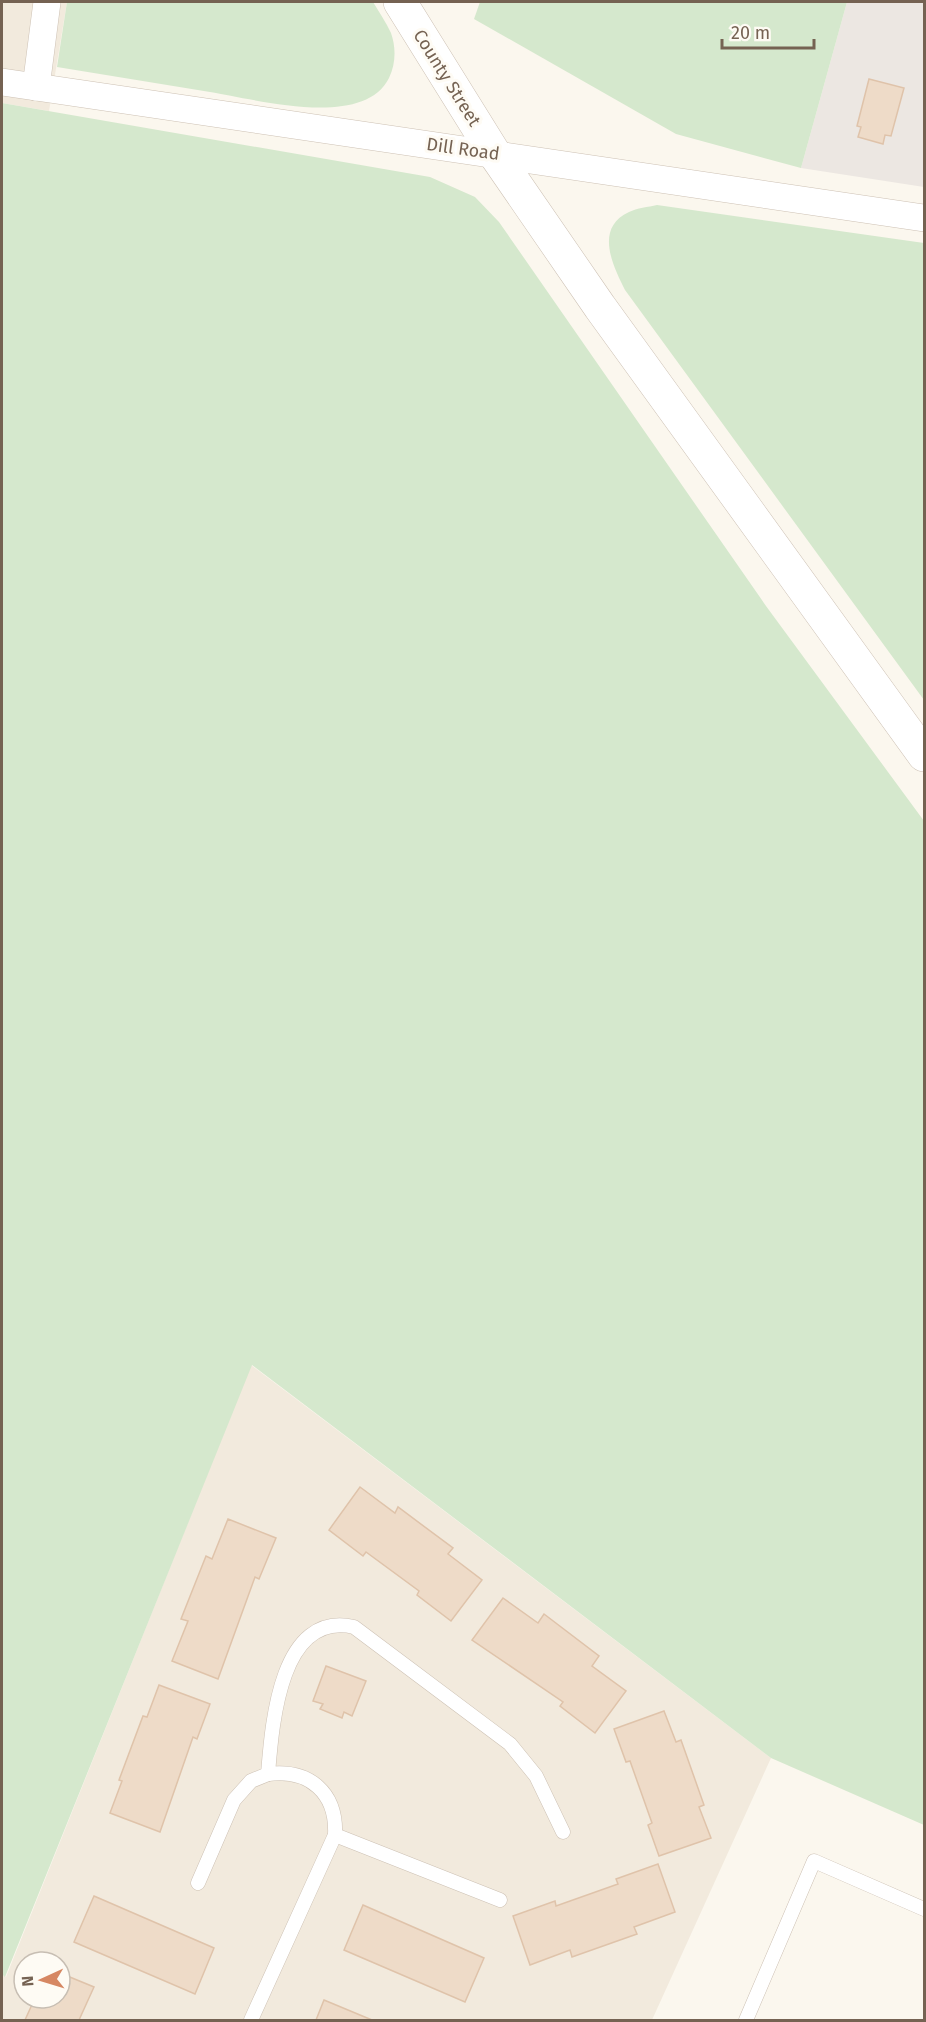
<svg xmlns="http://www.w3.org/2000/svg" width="926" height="2022" font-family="'Fira Sans',sans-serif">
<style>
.residential{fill:#f2eadd;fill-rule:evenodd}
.industrial{fill:#ece7e2}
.green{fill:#d5e8cd}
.building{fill:#eedbc8;stroke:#dfc3aa;stroke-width:1.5}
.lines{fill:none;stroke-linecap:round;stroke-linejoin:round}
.service-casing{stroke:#cdc1b4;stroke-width:15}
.minor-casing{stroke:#cdc1b4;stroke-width:28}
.tertiary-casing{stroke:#cdc1b4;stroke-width:34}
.service{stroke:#fff;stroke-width:14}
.minor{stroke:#fff;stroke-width:27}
.tertiary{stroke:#fff;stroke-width:33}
.labels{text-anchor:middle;stroke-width:6;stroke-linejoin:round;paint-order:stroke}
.street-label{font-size:18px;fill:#756252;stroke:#fefbf4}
</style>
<rect width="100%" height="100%" fill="#fbf7ee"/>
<g class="residential">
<path d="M2,2H67L49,111L2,103Z"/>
<path d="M251,1365L771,1758L652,2020H2V1974L6,1977ZM24,1962H60V1998H24Z"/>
</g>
<path class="industrial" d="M847,2H924V187L801,168Z"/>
<g class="green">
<path d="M67,2H373C379,12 386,22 391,33C396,47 396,64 389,78C363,130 255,99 210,92C159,84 108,75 57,67Z"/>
<path d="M480,2H847L801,168L676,134L474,19Z"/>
<path d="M2,103L430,177L475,197L499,222L766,606L924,821V1825L771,1758L252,1365L5,1977L2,1974Z"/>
<path d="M657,205L924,243V700L625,290C613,266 594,228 629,212C637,208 648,207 657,205Z"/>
</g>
<g class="building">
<path d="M869,79L904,88L891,136L885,135L883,144L858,137L861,127L857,126Z"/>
<path d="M360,1487L395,1513L398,1507L453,1548L448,1554L482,1580L451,1621L417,1595L419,1591L366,1552L363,1556L329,1530Z"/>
<path d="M228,1519L276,1538L259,1579L255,1577L218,1679L172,1661L188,1621L181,1619L206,1556L212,1559Z"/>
<path d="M503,1598L538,1623L544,1614L599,1656L592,1666L626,1691L595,1733L560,1706L563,1702L472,1640Z"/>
<path d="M326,1666L366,1681L352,1716L344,1712L342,1718L320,1709L323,1704L313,1701Z"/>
<path d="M159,1685L210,1704L197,1739L193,1737L160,1832L110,1813L122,1781L119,1780L143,1716L147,1717Z"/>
<path d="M664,1711L676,1742L681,1740L704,1805L699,1807L711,1838L659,1856L648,1825L652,1823L630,1761L626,1762L614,1729Z"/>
<path d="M658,1864L675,1912L634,1927L637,1934L572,1957L570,1950L530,1965L513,1916L555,1901L556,1906L618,1884L616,1879Z"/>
<path d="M94,1896L214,1948L195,1994L74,1942Z"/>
<path d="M363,1905L484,1958L465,2002L344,1950Z"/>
<path d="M60,1973L94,1987L79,2020H25L35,1998H60Z"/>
<path d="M324,2000L372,2020H316Z"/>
</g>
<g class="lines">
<defs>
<g id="service">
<path d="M335,1835L500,1900"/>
<path d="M198,1883L234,1800L251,1781L268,1774C272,1724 280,1610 354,1627L510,1744L536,1776L563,1832"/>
<path d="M251,2020L335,1835C337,1793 310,1769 268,1774"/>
<path d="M746,2020L814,1861L924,1909"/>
</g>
<g id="minor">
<path d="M2,82L924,218"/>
<path d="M36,87L47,2"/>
</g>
<path id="tertiary" d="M400,2L494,153L600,307L924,755"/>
</defs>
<use href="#service" class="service-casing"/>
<use href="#minor" class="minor-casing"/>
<use href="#tertiary" class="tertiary-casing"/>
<use href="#service" class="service"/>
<use href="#minor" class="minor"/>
<use href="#tertiary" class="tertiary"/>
</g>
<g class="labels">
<g class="street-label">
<text transform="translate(447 78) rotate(58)" y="6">County Street</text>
<text transform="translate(463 149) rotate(8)" y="6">Dill Road</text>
</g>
</g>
<rect width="926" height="2022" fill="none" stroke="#756252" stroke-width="6"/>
<g transform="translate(42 1980) rotate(266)"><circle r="28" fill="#fefbf4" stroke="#c7beb3" stroke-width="1.5"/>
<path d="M0-4.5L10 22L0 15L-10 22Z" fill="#d68762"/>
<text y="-9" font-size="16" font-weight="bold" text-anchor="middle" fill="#756252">N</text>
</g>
<path d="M722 39v9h92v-9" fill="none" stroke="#756252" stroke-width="3"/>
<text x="731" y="39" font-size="18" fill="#756252" stroke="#fefbf4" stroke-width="4.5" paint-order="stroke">20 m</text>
</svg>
